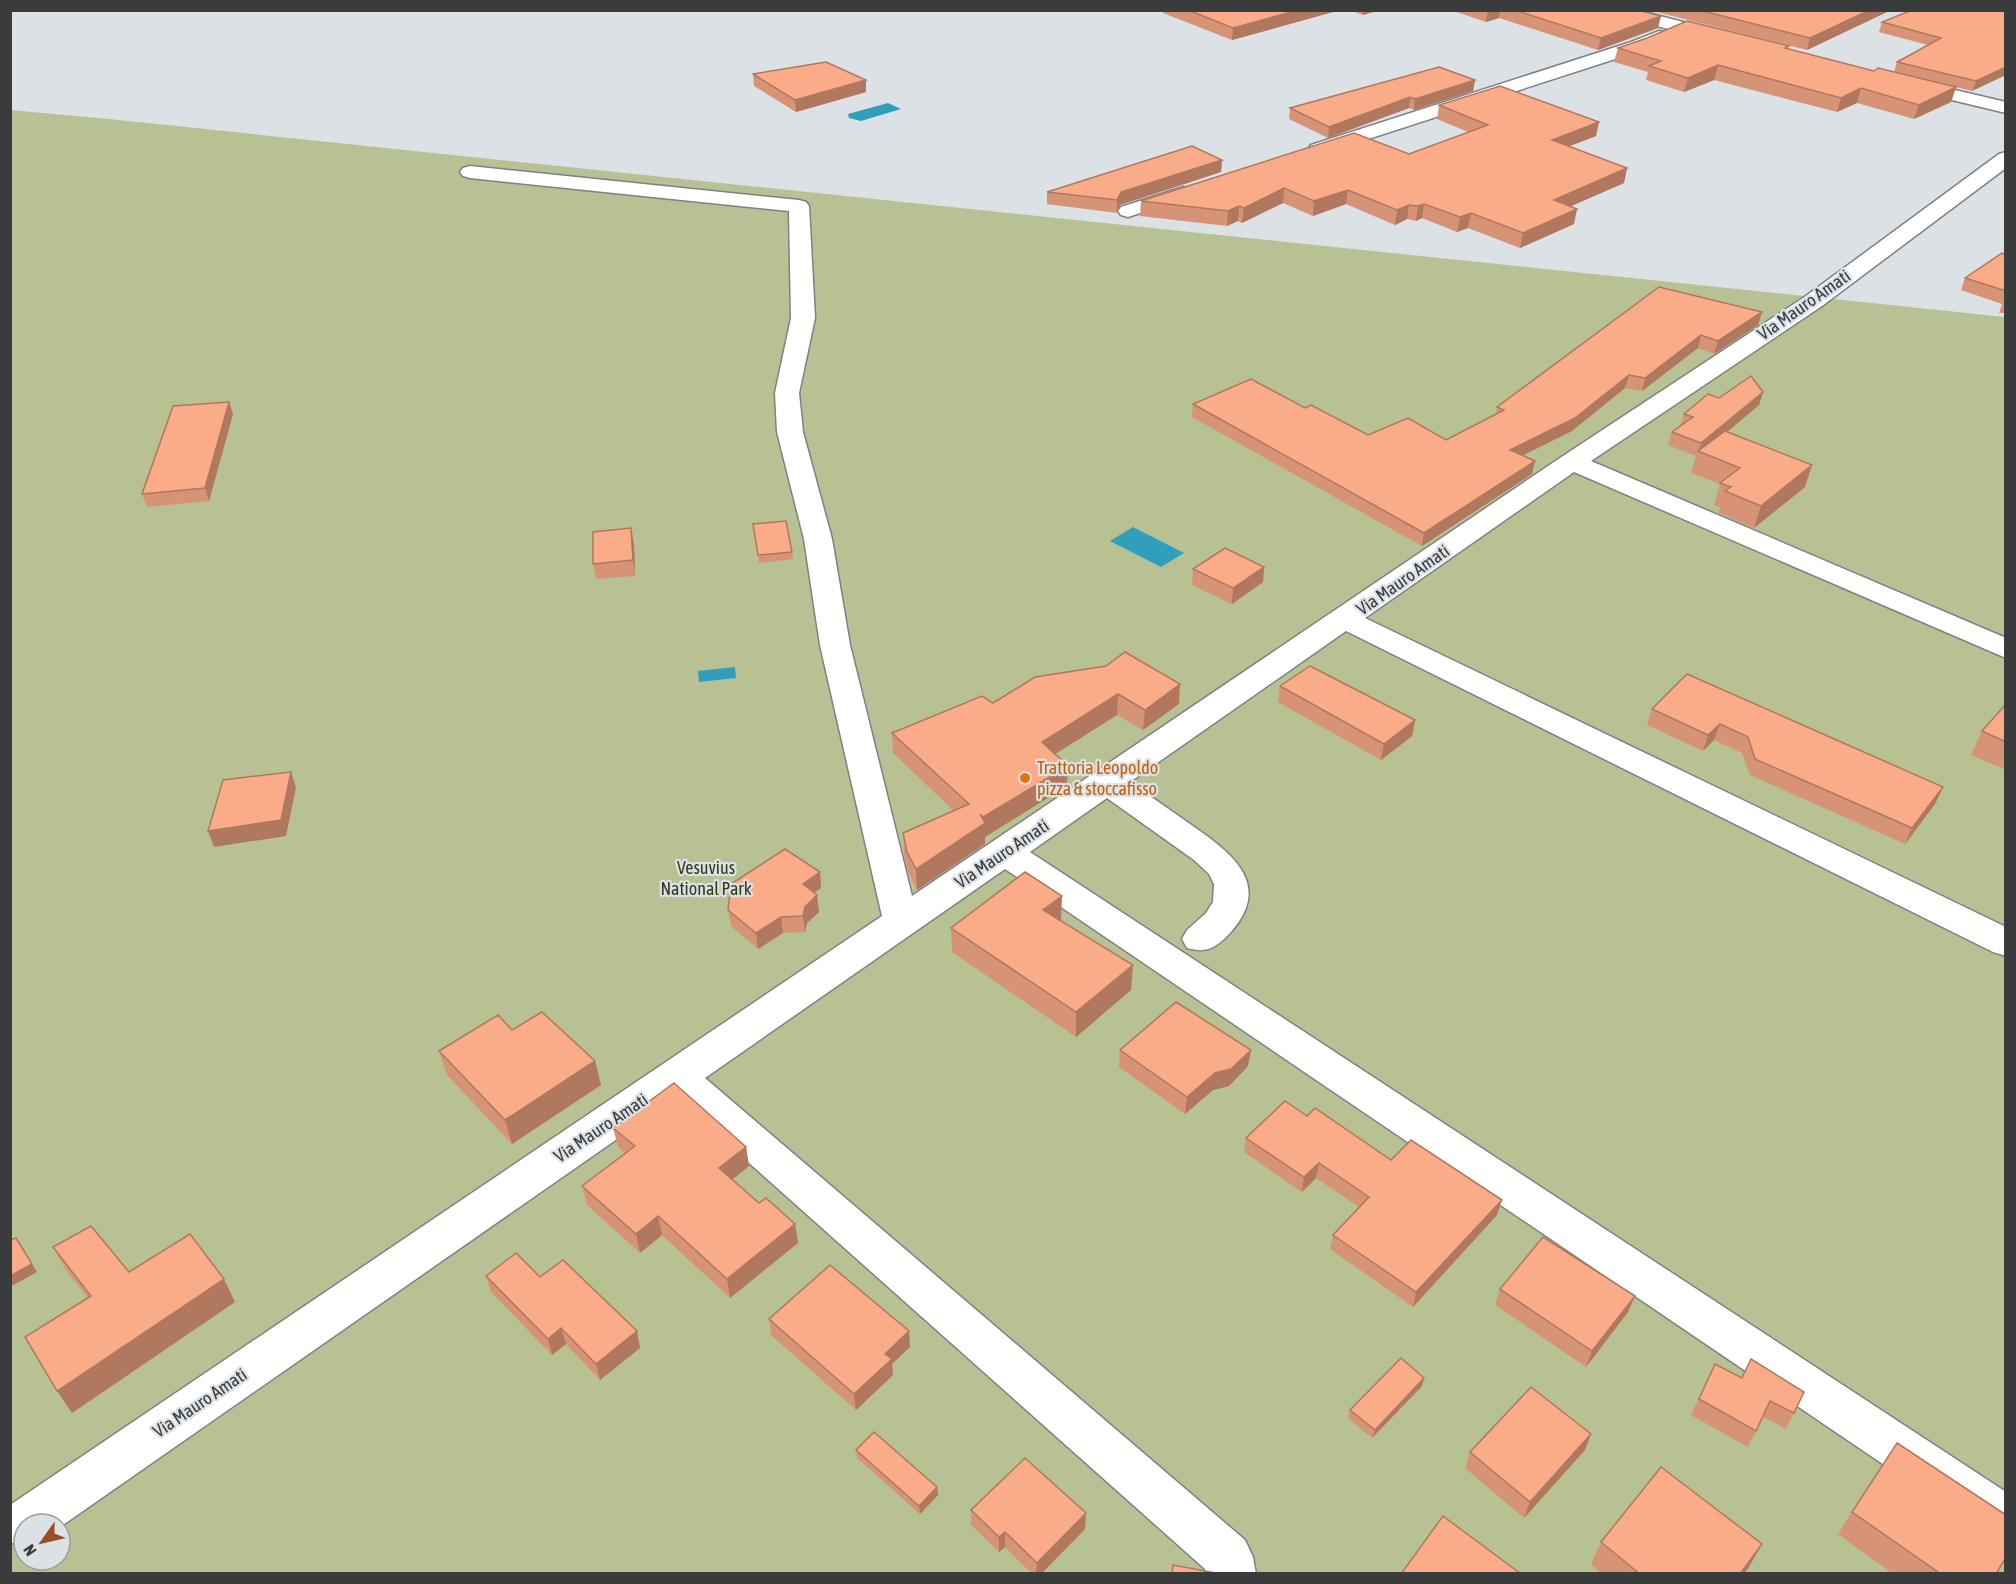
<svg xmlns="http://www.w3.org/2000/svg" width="2016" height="1584" font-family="'Asap Condensed',sans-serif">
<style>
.green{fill:#b8c193;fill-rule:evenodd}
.water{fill:#319ebc}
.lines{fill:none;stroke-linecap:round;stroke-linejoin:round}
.minor-casing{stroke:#7c8185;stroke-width:3}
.major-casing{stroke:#7c8185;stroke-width:3}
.minor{fill:#fff;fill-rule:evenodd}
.major{fill:#fff;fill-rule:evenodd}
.wall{fill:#d79375}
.shaded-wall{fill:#af785f}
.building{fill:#faab88;stroke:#af785f;stroke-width:1.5}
.food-dot{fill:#e8710a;stroke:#dbe1e5;stroke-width:2}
.labels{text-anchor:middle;stroke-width:4.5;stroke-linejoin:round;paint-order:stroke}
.street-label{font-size:18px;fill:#393b3d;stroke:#dbe1e5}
.food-label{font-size:18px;fill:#c56008;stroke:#dbe1e5;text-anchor:start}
.park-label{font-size:18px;fill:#333916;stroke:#dbe1e5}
</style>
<rect width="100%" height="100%" fill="#dbe1e5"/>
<path class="green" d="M10,110L109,119L2005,317V1573H11ZM24,1524H60V1560H24Z"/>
<g class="water">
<path d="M888,103L901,109L861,121L849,118L848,114Z"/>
<path d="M1133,527L1184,553L1161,567L1110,541Z"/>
<path d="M735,667L736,678L699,682L698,671Z"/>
</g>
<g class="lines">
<defs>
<g id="minor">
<path d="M1659,31L1665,32L1668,36L1665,40L1643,50L1325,153H1311L1308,149L1311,145L1631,42Z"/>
<path d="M2006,152V168L1822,306L1591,461L2006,638V658L1574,472L1365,618L2006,927V956L1993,952L1346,631L1130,782C1150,796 1170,810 1190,824C1230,852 1274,883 1231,932C1217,947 1207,954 1187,948L1182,939L1187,930L1206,913L1213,902L1214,884L1209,874L1194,860L1107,798L1030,852L2006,1492V1543L1989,1536L1005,869L705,1078L1245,1540L1253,1557L1256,1574H1206L1205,1569L676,1098L60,1527V1524H24V1547L10,1542V1505L882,916L820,645L804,539L777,432L775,393L791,318L789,211L470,178L463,176L460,172L463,168L470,166L799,200L806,202L809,206L815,318L799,393L803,432L832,539L850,645L912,896L1563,456L1806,296L1999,154Z"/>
<path d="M1183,187L1190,189L1193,193L1190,197L1128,217L1121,215L1118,211L1121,207Z"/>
</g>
<g id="major">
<path d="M1608,10H1637L1725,33L1728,37L1725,41L1719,42L1610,14Z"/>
<path d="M1908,79L2006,102V113L1902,88L1899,84L1902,80Z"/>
</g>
</defs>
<use href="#minor" class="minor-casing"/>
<use href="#major" class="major-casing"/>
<use href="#minor" class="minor"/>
<use href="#major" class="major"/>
</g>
<g class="wall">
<path d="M1163,10H1340L1232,40L1163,13Z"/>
<path d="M1350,10H1380L1363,15Z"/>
<path d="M1451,10H1637L1658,28L1598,50L1499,18L1486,22Z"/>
<path d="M1649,10H1888L1887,12L1807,50Z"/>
<path d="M2006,10L1972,91L1956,87L1951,102L1914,119L1857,103L1837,112L1714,80L1684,92L1646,80L1648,72L1614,62L1618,48L1788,49L1874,71L1894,72L1897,62L1928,45L1879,32L1882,22Z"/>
<path d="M753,74L866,92L796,112L754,86Z"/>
<path d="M1475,80L1473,91L1414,110L1409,108L1328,138L1289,119L1290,108L1378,84Z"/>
<path d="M1439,105L1596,136L1569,146L1627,168L1624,183L1570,206L1574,224L1520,248L1468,228L1457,232L1422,218L1416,221L1407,219L1395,225L1346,204L1313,216L1283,203L1242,223L1238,221L1227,226L1140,216L1141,201L1409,154L1468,132L1437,119Z"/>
<path d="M1222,160L1221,172L1120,205L1117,213L1047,204V192Z"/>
<path d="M2006,255V313H1999L2002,304L1961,290L1965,278Z"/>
<path d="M1762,312L1758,325L1714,354L1698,348L1642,391L1625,388L1572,431L1523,455L1535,461L1532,474L1422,546L1192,417L1193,404L1305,408L1368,435L1446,440L1496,415L1497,407Z"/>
<path d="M1763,392L1759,405L1727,432L1805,487L1754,528L1719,513L1720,507L1714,505L1720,484L1691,473L1696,456L1668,445L1672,432L1680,426L1684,414Z"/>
<path d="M233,414L209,501L147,507L142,494Z"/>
<path d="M753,524L792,552L793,559L759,563Z"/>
<path d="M634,544L635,576L596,579L593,564Z"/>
<path d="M1264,567L1263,582L1232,604L1192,585L1193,569Z"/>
<path d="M1687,674L1943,787L1935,804L1905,844L1750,775L1742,753L1714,740L1703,751L1647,725L1652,709Z"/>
<path d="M1035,677L1179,704L1143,730L1117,715L1055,754L1067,786L985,837V844L917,890L908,872L904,854L903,833L954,811L893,753L892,733L993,703Z"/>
<path d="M1280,686L1415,720L1412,736L1381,760L1278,702Z"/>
<path d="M2006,704V770L1971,755L1982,731Z"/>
<path d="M820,872L821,888L814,893L819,912L807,923L805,932L783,933L758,949L731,926L728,910Z"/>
<path d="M1061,920L1060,921L1131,990L1076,1037L952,952L951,928Z"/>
<path d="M1120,1050H1251L1248,1066L1229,1086L1213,1090L1185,1114L1119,1067Z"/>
<path d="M439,1051L595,1061L601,1085L512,1144L447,1075Z"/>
<path d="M1307,1116L1497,1215L1413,1307L1330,1249L1333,1235L1359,1207L1316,1178L1302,1192L1244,1152L1246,1138Z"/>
<path d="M613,1128L746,1147L749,1166L732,1180L759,1203L795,1224L798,1243L730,1298L662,1235L640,1253L587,1205L582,1186L625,1153L618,1147Z"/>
<path d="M53,1247L129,1272L235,1302L72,1413L88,1298L66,1270Z"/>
<path d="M486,1276L540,1277L640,1348L600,1380L566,1344L552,1355L491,1292Z"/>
<path d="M1500,1289L1628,1312L1586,1367L1495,1305Z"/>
<path d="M769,1319L910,1347L892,1364L893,1375L856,1410L771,1335Z"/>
<path d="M1751,1359L1794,1413L1786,1429L1763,1417L1748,1447L1691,1415L1715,1364L1741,1378Z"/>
<path d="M1422,1386L1372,1438L1348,1418L1350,1410Z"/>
<path d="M1591,1434L1585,1450L1524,1518L1465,1468L1470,1452Z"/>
<path d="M856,1450L937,1487L938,1495L920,1514L857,1458Z"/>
<path d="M971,1510L1086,1513L1085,1529L1041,1574H1032L1005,1547L999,1552L971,1525Z"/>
<path d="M1852,1512L1996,1574H1893L1838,1534Z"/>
<path d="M1601,1542L1749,1567L1744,1574H1602L1591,1564Z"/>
</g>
<g class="shaded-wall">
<path d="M1298,10H1340L1232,40L1233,28Z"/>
<path d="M1363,10H1380L1363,15Z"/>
<path d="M1488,10H1500L1499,18L1486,22Z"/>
<path d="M1870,10H1888L1887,12L1807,50L1810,38Z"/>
<path d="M1661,16L1658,28L1598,50L1601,38Z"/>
<path d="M1718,65L1714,80L1684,92L1688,78Z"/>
<path d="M2006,67V75L1972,91L1976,81Z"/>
<path d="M866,80V92L796,112L795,100Z"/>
<path d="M1475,80L1473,91L1414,110L1415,99Z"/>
<path d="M1956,87L1951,102L1914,119L1919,105Z"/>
<path d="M1861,88L1857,103L1837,112L1841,98Z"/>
<path d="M1410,97L1409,108L1328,138L1329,127Z"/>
<path d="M1599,122L1596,136L1549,154L1552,140Z"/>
<path d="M1222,160L1221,172L1120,205L1117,213V200L1121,192Z"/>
<path d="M1627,168L1624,183L1551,215L1554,200Z"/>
<path d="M1284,188L1283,203L1242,223L1244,208Z"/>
<path d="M1348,190L1346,204L1313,216L1314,201Z"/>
<path d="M1424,204L1422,218L1416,221L1418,206Z"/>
<path d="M1409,205L1407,219L1395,225L1397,210Z"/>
<path d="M1239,206L1238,221L1227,226L1228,211Z"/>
<path d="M1577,209L1574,224L1520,248L1523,233Z"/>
<path d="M1471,213L1468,228L1457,232L1460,217Z"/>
<path d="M1762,312L1758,325L1714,354L1718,341Z"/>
<path d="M1701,335L1698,348L1642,391L1645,378Z"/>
<path d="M1629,375L1625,388L1572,431L1507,463L1510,450Z"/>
<path d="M1763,392L1759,405L1702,453L1699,452L1701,443Z"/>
<path d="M229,402L233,414L209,501L205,488Z"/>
<path d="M1535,461L1532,474L1422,546L1424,533Z"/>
<path d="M1812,465L1805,487L1754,528L1761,506Z"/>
<path d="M631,528L634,544L635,576L633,560Z"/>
<path d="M1264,567L1263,582L1232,604L1233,588Z"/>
<path d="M1180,684L1179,704L1143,730L1145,710Z"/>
<path d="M1118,694L1117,715L1041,763L1042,742Z"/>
<path d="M1415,720L1412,736L1381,760L1384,744Z"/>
<path d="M1720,724L1714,740L1703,751L1708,735Z"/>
<path d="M1068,766L1067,786L985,837V844L917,890L916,869L983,825V817Z"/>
<path d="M291,772L296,788L286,836L214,847L208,831Z"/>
<path d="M1943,787L1935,804L1905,844L1912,828Z"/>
<path d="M820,872L821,888L804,900L803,884Z"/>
<path d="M817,895L819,912L807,923L805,932L803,916L805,907Z"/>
<path d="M1062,896L1061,920L1043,935V910Z"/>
<path d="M781,917L783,933L758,949L756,933Z"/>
<path d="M1133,965L1131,990L1076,1037V1012Z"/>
<path d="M1251,1050L1248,1066L1229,1086L1213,1090L1185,1114L1187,1097L1215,1073Z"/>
<path d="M595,1061L601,1085L512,1144L505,1120Z"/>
<path d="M746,1147L749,1166L723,1187L719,1168Z"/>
<path d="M1319,1163L1316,1178L1302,1192L1304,1177Z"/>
<path d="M1502,1200L1497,1215L1413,1307L1416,1292Z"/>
<path d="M658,1216L662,1235L640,1253L636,1234Z"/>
<path d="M795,1224L798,1243L730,1298L727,1279Z"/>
<path d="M32,1264L37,1272L10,1287V1276Z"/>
<path d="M224,1279L235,1302L72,1413L57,1391Z"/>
<path d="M1635,1296L1628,1312L1586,1367L1592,1351Z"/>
<path d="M561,1328L566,1344L552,1355L548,1339Z"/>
<path d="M637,1331L640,1348L600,1380L596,1364Z"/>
<path d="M909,1331L910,1347L892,1364L893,1375L856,1410L854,1394L885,1354Z"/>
<path d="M1424,1378L1422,1386L1372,1438L1375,1430Z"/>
<path d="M1591,1434L1585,1450L1524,1518L1530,1502Z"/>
<path d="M937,1487L938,1495L920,1514L919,1506Z"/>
<path d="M1086,1513L1085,1529L1041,1574H1036L1037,1563Z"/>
<path d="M1005,1532V1547L999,1552V1537Z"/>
<path d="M1762,1544L1749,1567L1744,1574H1740Z"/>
</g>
<g class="building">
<path d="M1188,10H1298L1233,28Z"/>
<path d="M1515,10H1637L1661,16L1601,38Z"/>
<path d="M1699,10H1870L1810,38Z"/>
<path d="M1912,10H2006V67L1976,81L1897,62L1941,38L1882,22Z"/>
<path d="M1687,21L1789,46L1785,48L1874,71L1878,68L1956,87L1919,105L1861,88L1841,98L1718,65L1688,78L1649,66L1661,61L1618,48L1647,38Z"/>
<path d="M826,62L866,80L795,100L753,74Z"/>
<path d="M1439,67L1475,80L1415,99L1410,97L1329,127L1290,108Z"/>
<path d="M1500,86L1599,122L1552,140L1627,168L1554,200L1577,209L1523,233L1471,213L1460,217L1424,204L1418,206L1409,205L1397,210L1348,190L1314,201L1284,188L1244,208L1239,206L1228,211L1141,201L1354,133L1409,154L1488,125L1439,105Z"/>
<path d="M1192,146L1222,160L1121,192L1117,200L1047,192Z"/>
<path d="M2002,253L2006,255V291L1965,278Z"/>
<path d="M1659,287L1762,312L1718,341L1701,335L1645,378L1629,375L1575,418L1510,450L1535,461L1424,533L1193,404L1251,379L1305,408L1311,405L1368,435L1408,418L1446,440L1504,410L1497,407Z"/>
<path d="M1751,376L1763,392L1701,443L1672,432L1693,417L1684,414L1708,394L1719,398Z"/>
<path d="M229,402L205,488L142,494L173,406Z"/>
<path d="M1725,431L1812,465L1761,506L1725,491L1731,487L1720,483L1740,468L1698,451Z"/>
<path d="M786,521L792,552L758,555L753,524Z"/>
<path d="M631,528L633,560L593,564V532Z"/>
<path d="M1225,548L1264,567L1233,588L1193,569Z"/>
<path d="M1125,652L1180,684L1145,710L1118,694L1042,742L1068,766L983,817L980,814L985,823L916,869L907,852L903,833L969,804L892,733L982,696L993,703L1035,677L1106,666Z"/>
<path d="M1310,666L1415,720L1384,744L1280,686Z"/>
<path d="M1687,674L1943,787L1912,828L1755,759L1748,737L1720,724L1708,735L1652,709Z"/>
<path d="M2006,704V742L1982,731Z"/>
<path d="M291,772L281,820L208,831L223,780Z"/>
<path d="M785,849L820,872L803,884L817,895L805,907L803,916L781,917L756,933L728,910L731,884Z"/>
<path d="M1025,872L1062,896L1043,910L1133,965L1076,1012L951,928Z"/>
<path d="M1176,1002L1251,1050L1231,1069L1215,1073L1187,1097L1120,1050Z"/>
<path d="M542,1012L595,1061L505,1120L439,1051L498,1015L512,1030Z"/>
<path d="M674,1083L746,1147L719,1168L759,1203L766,1198L795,1224L727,1279L658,1216L636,1234L582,1186L635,1146L613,1128Z"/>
<path d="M1285,1101L1307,1116L1315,1108L1391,1160L1411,1140L1502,1200L1416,1292L1333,1235L1369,1197L1319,1163L1304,1177L1246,1138Z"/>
<path d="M91,1226L129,1272L190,1234L224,1279L57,1391L25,1337L91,1296L53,1247Z"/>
<path d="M1543,1237L1635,1296L1592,1351L1500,1289Z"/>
<path d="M16,1238L32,1264L10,1276V1240Z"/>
<path d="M516,1253L540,1277L563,1260L637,1331L596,1364L561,1328L548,1339L486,1276Z"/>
<path d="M830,1265L909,1331L885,1354L892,1359L854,1394L769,1319Z"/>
<path d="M1401,1358L1424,1378L1375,1430L1350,1410Z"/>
<path d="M1751,1359L1804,1392L1794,1413L1770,1401L1756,1431L1699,1399L1715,1364L1742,1378Z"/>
<path d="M1531,1387L1591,1434L1530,1502L1470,1452Z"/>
<path d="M874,1432L937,1487L919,1506L856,1450Z"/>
<path d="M1897,1443L2006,1515V1557L1996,1574H1941L1852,1512Z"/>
<path d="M1025,1458L1086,1513L1037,1563L1005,1532L999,1537L971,1510Z"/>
<path d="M1661,1467L1762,1544L1740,1574H1640L1601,1542Z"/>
<path d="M1443,1516L1521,1574H1401Z"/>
<path d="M1173,1565L1221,1574H1172Z"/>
</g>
<circle class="food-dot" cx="1025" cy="778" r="6"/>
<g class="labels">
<g class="street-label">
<text transform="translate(1804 305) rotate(-35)" y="6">Via Mauro Amati</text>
<text transform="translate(1403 580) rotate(-35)" y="6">Via Mauro Amati</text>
<text transform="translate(1002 854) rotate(-34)" y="6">Via Mauro Amati</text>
<text transform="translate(601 1128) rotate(-34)" y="6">Via Mauro Amati</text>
<text transform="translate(200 1403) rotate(-34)" y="6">Via Mauro Amati</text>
</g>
<g class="food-label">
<text x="1037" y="774">Trattoria Leopoldo<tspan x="1037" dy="21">pizza &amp; stoccafisso</tspan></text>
</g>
<g class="park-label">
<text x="706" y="874">Vesuvius<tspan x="706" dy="21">National Park</tspan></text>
</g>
</g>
<rect width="2016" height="1584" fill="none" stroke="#393b3d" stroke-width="24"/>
<g transform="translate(42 1542) rotate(236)"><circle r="28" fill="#dbe1e5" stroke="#9a9fa2" stroke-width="1.5"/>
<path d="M0-4.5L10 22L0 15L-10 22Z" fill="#964f28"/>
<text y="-9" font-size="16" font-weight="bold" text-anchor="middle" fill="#393b3d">N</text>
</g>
</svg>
